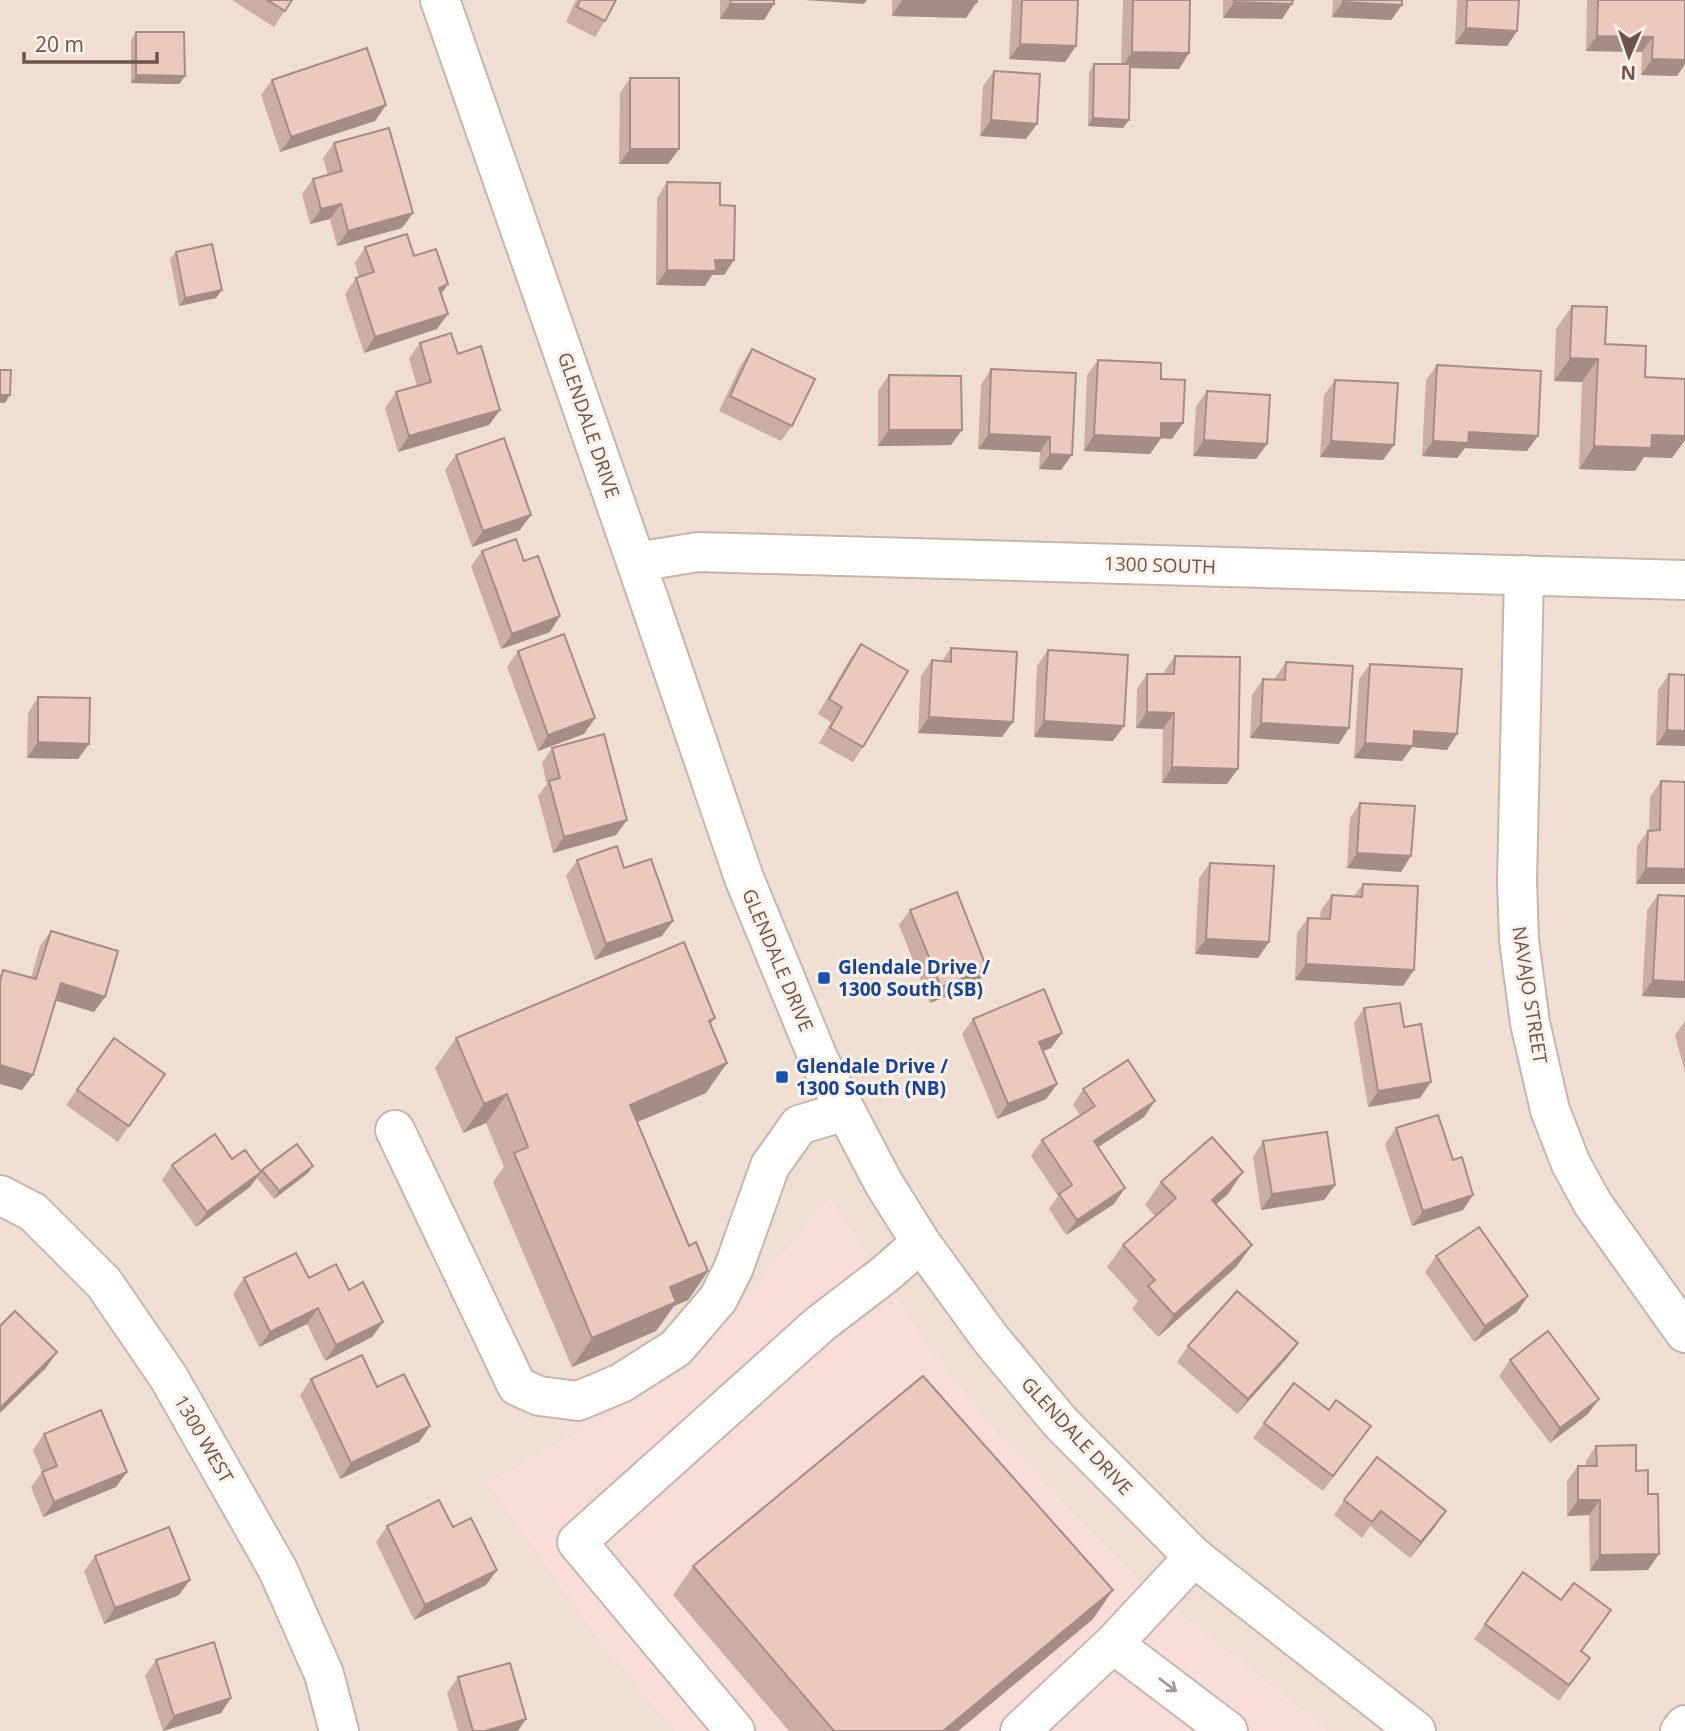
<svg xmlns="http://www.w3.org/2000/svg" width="1685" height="1731" font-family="'Open Sans',sans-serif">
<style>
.residential{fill:#f0ded2}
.commercial{fill:#f8dcd8}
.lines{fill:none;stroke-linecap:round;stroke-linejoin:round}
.minor-casing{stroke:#c8b4ab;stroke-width:42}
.minor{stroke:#fff;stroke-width:38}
.wall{fill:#cbada3}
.shaded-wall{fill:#a58d85}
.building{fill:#ecc9be;stroke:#a58d85;stroke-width:2}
.oneway{stroke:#a89894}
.transit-dot{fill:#1a4fb4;stroke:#fdf2e9;stroke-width:2.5}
.labels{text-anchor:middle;stroke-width:6;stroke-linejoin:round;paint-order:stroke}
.street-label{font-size:19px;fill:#6e534c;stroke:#fdf2e9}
.transit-label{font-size:19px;font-weight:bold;fill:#164399;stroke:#fdf2e9;text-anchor:start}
</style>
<rect width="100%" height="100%" fill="#f9ede3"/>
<path class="residential" d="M0,0H1685V1731H1328L1204,1634L1128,1570L1002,1441L934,1355L868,1260L830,1199L684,1372L489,1483L594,1632L676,1731H0Z"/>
<path class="commercial" d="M830,1199L868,1260L934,1355L1002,1441L1128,1570L1204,1634L1328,1731H676L594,1632L488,1483L684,1372Z"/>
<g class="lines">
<defs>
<g id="minor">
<path d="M440,0L636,562L744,878L819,1060L883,1182L921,1243L990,1338L1061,1423L1194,1557L1416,1731"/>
<path d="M636,562L698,552L1685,580"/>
<path d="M1524,575L1517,881L1519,940L1530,1023L1550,1110L1571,1164L1593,1204L1685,1333"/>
<path d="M395,1130L517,1386L539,1396L578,1401L621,1383L676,1348L718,1299L734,1267L770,1166L799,1125L845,1111"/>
<path d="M0,1195L33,1212L104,1283L169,1378L278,1570L324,1674L339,1731"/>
<path d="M1113,1644L1228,1731"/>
<path d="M735,1731L577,1542L820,1324L884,1275L921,1243"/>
<path d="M1020,1731L1113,1644L1194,1557"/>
<path d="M1680,1731L1685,1725"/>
</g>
</defs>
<use href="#minor" class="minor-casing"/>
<use href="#minor" class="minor"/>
</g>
<g class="wall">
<path d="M232,0H292L274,27Z"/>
<path d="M576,0H616L605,21L595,37L566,22Z"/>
<path d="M720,0H774V4L764,20L720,19Z"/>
<path d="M892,0H977L966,18L892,16Z"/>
<path d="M1012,0H1078L1076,46L1065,62L1009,59Z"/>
<path d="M1123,0H1190L1189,53L1179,69L1130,68L1129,120L1123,128L1088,126L1089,72L1094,64H1121Z"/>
<path d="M1223,0H1293L1282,19L1223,18Z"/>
<path d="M1333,0H1402V5L1391,20L1332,17Z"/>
<path d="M1457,0H1519L1517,31L1507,46L1455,44Z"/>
<path d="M1587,0H1685V64L1677,76L1641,75L1642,52L1586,51Z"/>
<path d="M136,32L185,76L179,84L131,83V40Z"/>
<path d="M994,71L1026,139L980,136L983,86Z"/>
<path d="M630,78L679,149L668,164H619L620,93Z"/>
<path d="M272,80L386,105L375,121L280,152L261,95Z"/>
<path d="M334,143L413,213L402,228L337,246L330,219L310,224L302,194L313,179L328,175L323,158Z"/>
<path d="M667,182L720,205L734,260L724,275H712L705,286L656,285L657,198Z"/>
<path d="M365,247L414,256L448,284L441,294L437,329L364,353L345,294L356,278L359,277L355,263Z"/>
<path d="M176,252L222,290L216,298L179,306L170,259Z"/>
<path d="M1572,306L1605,344L1645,377L1685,379V440L1672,458L1644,457L1635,471L1579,469L1582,382L1554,381L1556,329Z"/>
<path d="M420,343L500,410L489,425L398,452L385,408L396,392L417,386L409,358Z"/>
<path d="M752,349L792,426L781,441L719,411L741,365Z"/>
<path d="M1098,360L1161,379L1172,439L1161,438L1150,454L1084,451L1087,375Z"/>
<path d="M1437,365L1527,451L1465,448L1457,458L1422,456L1426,380Z"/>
<path d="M991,369L1076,373L1061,470L1039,469L1040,452L978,449L981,385Z"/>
<path d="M889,375L951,445L878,446V391Z"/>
<path d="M1335,380L1383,460L1320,457L1324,395Z"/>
<path d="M1207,391L1256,459L1193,456L1196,406Z"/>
<path d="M456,455L520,530L472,547L445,470Z"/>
<path d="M482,551L524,561L560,616L550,632L501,649L471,566Z"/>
<path d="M861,644L863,747L853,762L819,743L831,722L818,714L850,659Z"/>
<path d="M951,648L1002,737L918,733L921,676L932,660L942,661Z"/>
<path d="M1048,650L1113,741L1034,737L1037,666Z"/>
<path d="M518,651L595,718L584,734L538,751L507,667Z"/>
<path d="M1175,656L1227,784L1162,783L1163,729L1136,728L1137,689L1147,674H1164V672Z"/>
<path d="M1286,662L1339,744L1250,738L1252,695L1263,679L1275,680V678Z"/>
<path d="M1370,664L1447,750L1412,747L1402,761L1354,758L1359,679Z"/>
<path d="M1669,674L1685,675V746L1656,745L1658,690Z"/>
<path d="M38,697L89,744L78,759L27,758L28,713Z"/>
<path d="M552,748L616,835L553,853L538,796L547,784L542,763Z"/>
<path d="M1661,781L1685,782V884H1636L1637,846L1648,831L1649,830L1650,797Z"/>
<path d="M1360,803L1401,872L1347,868L1350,818Z"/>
<path d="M577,860L662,936L595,960L566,876Z"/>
<path d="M1210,863L1269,942L1258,958L1195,954L1199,878Z"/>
<path d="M1363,884L1403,986L1295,980L1297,933L1308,918L1320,919L1321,910L1332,895L1354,896Z"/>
<path d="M1658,895L1685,896V998L1642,996L1647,910Z"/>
<path d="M910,910L987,969L977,984L930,1003L899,925Z"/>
<path d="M51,931L105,997L94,1012L56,1000L33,1075L22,1090L0,1084V975L3,970L31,978L40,946Z"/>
<path d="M1364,1008L1404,1027L1420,1098L1368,1107L1354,1023Z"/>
<path d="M715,1018L710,1025L706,1093L637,1122L689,1246L708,1271L688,1300L674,1306L656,1331L572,1367L493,1182L504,1167L486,1123L463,1133L435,1068L456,1038Z"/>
<path d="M973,1019L1051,1048L1043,1051L1057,1084L1046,1099L997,1119L962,1034Z"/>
<path d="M1685,1021V1072L1675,1035Z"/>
<path d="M114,1038L165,1074L118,1142L66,1105Z"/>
<path d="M1083,1089L1155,1101L1144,1117L1098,1147L1114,1204L1066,1235L1049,1209L1058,1196L1031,1156L1042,1140L1080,1115L1073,1105Z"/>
<path d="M1396,1128L1453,1160L1473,1195L1463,1210L1412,1226L1385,1144Z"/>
<path d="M1263,1141L1335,1185L1324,1200L1261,1210L1253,1157Z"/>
<path d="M172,1165L261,1172L262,1170L313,1166L308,1173L274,1199L257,1178L250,1187L196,1227L162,1180Z"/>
<path d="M1161,1182L1228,1194L1216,1204L1252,1245L1236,1267L1158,1337L1132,1309L1138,1301L1107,1267L1123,1245L1155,1216L1145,1205Z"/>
<path d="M1436,1256L1517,1312L1474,1342L1425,1272Z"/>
<path d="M244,1278H309L349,1290L383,1322L372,1337L325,1361L307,1324L259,1347L233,1294Z"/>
<path d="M1298,1343L1287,1358L1237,1414L1177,1362L1188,1346Z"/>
<path d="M1510,1360L1588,1414L1550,1443L1499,1376Z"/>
<path d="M311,1379L377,1387L430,1426L419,1442L340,1479L300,1395Z"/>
<path d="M1329,1410L1371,1426L1323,1491L1253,1438L1264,1423Z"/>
<path d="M44,1434L127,1472L116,1487L43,1517L31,1487L42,1472L33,1450Z"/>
<path d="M1596,1446L1636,1471L1648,1570L1590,1571L1589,1515L1567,1516V1481L1578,1466H1586V1461Z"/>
<path d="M1344,1500L1435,1527L1410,1558L1370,1526L1362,1538L1334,1515Z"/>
<path d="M387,1526L453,1527L497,1570L486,1585L414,1620L376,1542Z"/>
<path d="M95,1556L179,1595L104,1624L84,1571Z"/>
<path d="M693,1566L1093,1619L958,1731H789L673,1595Z"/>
<path d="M1485,1624L1590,1658L1559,1701L1474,1639Z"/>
<path d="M156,1660L231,1698L221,1713L163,1731L145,1676Z"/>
<path d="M458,1677L518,1731H458L447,1693Z"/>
</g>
<g class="shaded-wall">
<path d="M804,0H867L864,4Z"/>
<path d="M902,0L977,2L966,18L892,16Z"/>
<path d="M1234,2L1292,4L1282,19L1223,18Z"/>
<path d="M1343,2L1402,5L1391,20L1332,17Z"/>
<path d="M730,4H774L764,20L720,19Z"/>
<path d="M1466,28L1517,31L1507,46L1455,44Z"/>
<path d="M1597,36L1653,37L1642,52L1586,51Z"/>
<path d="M1020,44L1076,46L1065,62L1009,59Z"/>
<path d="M1132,52L1189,53L1179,69L1121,68Z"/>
<path d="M1652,59L1685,60V64L1677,76L1641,75Z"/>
<path d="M136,75L185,76L179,84L131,83Z"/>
<path d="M386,105L375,121L280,152L291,137Z"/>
<path d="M1093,118L1129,120L1123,128L1088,126Z"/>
<path d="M991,120L1037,124L1026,139L980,136Z"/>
<path d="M630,149H679L668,164H619Z"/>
<path d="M341,204L330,219L310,224L321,209Z"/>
<path d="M413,213L402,228L337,246L348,231Z"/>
<path d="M715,260H734L724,275H712L705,286L656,285L667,270Z"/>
<path d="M448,284L437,300L439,288Z"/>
<path d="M222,290L216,298L179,306L185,298Z"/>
<path d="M448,314L437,329L364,353L375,337Z"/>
<path d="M1570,358L1598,359L1582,382L1554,381Z"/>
<path d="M0,395H10L5,403H0Z"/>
<path d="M500,410L489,425L398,452L409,436Z"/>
<path d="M1161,423H1183L1172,439L1161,438L1150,454L1084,451L1094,435Z"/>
<path d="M889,430H962L951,445L878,446Z"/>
<path d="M1469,432L1538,436L1527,451L1465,448L1457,458L1422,456L1433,441Z"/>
<path d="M989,434L1050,437L1040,452L978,449Z"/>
<path d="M1652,435L1685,436V440L1672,458L1644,457L1635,471L1579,469L1594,446Z"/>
<path d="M1204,440L1267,444L1256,459L1193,456Z"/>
<path d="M1331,441L1394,445L1383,460L1320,457Z"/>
<path d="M1050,454L1072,455L1061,470L1039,469Z"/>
<path d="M531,515L520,530L472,547L483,531Z"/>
<path d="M560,616L550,632L501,649L512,634Z"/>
<path d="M1147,712L1174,713L1163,729L1136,728Z"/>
<path d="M929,717L1013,722L1002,737L918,733Z"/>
<path d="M595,718L584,734L538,751L548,735Z"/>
<path d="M1044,721L1124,726L1113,741L1034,737Z"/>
<path d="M1261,723L1349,728L1339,744L1250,738Z"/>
<path d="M1667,730L1685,731V746L1656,745Z"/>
<path d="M1414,731L1457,734L1447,750L1412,747L1402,761L1354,758L1365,743Z"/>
<path d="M38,742L89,744L78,759L27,758Z"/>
<path d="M1172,767L1238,769L1227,784L1162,783Z"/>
<path d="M627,820L616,835L553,853L564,837Z"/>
<path d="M1357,853L1411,856L1401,872L1347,868Z"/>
<path d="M1646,868L1685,869V884H1636Z"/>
<path d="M673,921L662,936L595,960L606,944Z"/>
<path d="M1206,939L1269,942L1258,958L1195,954Z"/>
<path d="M1306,964L1414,970L1403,986L1295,980Z"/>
<path d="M987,969L977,984L930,1003L941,987Z"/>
<path d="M1653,980L1685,982V998L1642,996Z"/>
<path d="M61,983L105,997L94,1012L50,999Z"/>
<path d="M1062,1033L1051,1048L1029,1057L1039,1042Z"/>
<path d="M727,1063L706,1093L609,1134L630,1105Z"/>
<path d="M0,1065L33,1075L22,1090L0,1084Z"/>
<path d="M1431,1082L1420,1098L1368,1107L1378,1091Z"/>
<path d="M1057,1084L1046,1099L997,1119L1008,1104Z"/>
<path d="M507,1094L486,1123L463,1133L484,1104Z"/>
<path d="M1155,1101L1144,1117L1083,1157L1094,1141Z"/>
<path d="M313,1166L308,1173L274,1199L279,1191Z"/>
<path d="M261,1172L250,1187L196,1227L207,1212Z"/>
<path d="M1243,1172L1228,1194L1196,1222L1212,1200Z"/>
<path d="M1335,1185L1324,1200L1261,1210L1272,1194Z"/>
<path d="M1125,1188L1114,1204L1066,1235L1077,1220Z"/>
<path d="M1473,1195L1463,1210L1412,1226L1423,1211Z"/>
<path d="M1252,1245L1236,1267L1158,1337L1174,1315Z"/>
<path d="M708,1271L688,1300L674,1306L656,1331L572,1367L592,1338L670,1287Z"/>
<path d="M1528,1296L1517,1312L1474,1342L1485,1326Z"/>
<path d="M318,1308L307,1324L259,1347L270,1332Z"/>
<path d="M383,1322L372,1337L325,1361L336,1345Z"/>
<path d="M1298,1343L1287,1358L1237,1414L1248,1399Z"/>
<path d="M57,1352L46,1368L0,1413V1408Z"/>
<path d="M1599,1399L1588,1414L1550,1443L1560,1428Z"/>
<path d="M430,1426L419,1442L340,1479L351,1463Z"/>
<path d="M127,1472L116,1487L43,1517L54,1502Z"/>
<path d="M1578,1500H1600L1589,1515L1567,1516Z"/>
<path d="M1446,1511L1435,1527L1410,1558L1421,1542Z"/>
<path d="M1659,1554L1648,1570L1590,1571L1600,1555Z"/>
<path d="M497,1570L486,1585L414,1620L425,1605Z"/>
<path d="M190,1580L179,1595L104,1624L115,1608Z"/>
<path d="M1113,1590L1093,1619L958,1731H943Z"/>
<path d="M231,1698L221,1713L163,1731L174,1716Z"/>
<path d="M526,1719L518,1731H485Z"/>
</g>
<g class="building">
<path d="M267,0H292L285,11Z"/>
<path d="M580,0H616L605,21L577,7Z"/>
<path d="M731,0H774V4H730Z"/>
<path d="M902,0H977V2Z"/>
<path d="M1022,0H1078L1076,46L1020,44Z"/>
<path d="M1133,0H1190L1189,53L1132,52Z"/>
<path d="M1234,0H1293L1292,4L1234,2Z"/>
<path d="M1343,0H1402V5L1343,2Z"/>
<path d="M1467,0H1519L1517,31L1466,28Z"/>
<path d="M1598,0H1685V60L1652,59L1653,37L1597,36Z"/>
<path d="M136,32H184L185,76L136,75Z"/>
<path d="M367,48L386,105L291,137L272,80Z"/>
<path d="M1094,64H1130L1129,120L1093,118Z"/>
<path d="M994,71L1040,74L1037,124L991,120Z"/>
<rect x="630" y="78" width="49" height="71"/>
<path d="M389,128L413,213L348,231L341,204L321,209L313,179L342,171L334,143Z"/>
<path d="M667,182L720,183V205L735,206L734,260H715L716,271L667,270Z"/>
<path d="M407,234L414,256L436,249L448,284L439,288L448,314L375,337L356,278L374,272L365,247Z"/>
<path d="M212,244L222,290L185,298L176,252Z"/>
<path d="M1572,306L1607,307L1605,344L1646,346L1645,377L1685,379V436L1652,435L1651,448L1594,446L1598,359L1570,358Z"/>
<path d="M451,333L458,354L481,346L500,410L409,436L396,392L431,382L420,343Z"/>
<path d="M752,349L815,379L792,426L730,396Z"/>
<path d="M1098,360L1161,363V379L1185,380L1183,423H1161V438L1094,435Z"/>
<path d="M1437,365L1541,371L1538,436L1469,432L1468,443L1433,441Z"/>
<path d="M991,369L1076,373L1072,455L1050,454V437L989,434Z"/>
<path d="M0,370H11L10,395H0Z"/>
<path d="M889,375L961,376L962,430H889Z"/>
<path d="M1335,380L1398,383L1394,445L1331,441Z"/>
<path d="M1207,391L1270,395L1267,444L1204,440Z"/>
<path d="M504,438L531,515L483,531L456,455Z"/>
<path d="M516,539L524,561L538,556L560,616L512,634L482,551Z"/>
<path d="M564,634L595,718L548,735L518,651Z"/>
<path d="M861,644L908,671L863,747L830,728L842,707L829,699Z"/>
<path d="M951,648L1017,652L1013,722L929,717L932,660L951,662Z"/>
<path d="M1048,650L1128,655L1124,726L1044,721Z"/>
<path d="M1175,656L1240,657L1238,769L1172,767L1174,713L1147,712V674H1174Z"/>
<path d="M1286,662L1353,666L1349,728L1261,723L1263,679L1285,680Z"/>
<path d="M1370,664L1462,669L1457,734L1414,731L1413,746L1365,743Z"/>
<path d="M1669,674L1685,675V731L1667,730Z"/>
<path d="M38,697L90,698L89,744L38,742Z"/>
<path d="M604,734L627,820L564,837L549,781L560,778L552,748Z"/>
<path d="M1661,781L1685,782V869L1646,868L1648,831L1660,830Z"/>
<path d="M1360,803L1415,806L1411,856L1357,853Z"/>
<path d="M617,846L624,868L651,859L673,921L606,944L577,860Z"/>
<path d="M1210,863L1274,866L1269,942L1206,939Z"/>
<path d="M1363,884L1418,886L1414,970L1306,964L1308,918L1330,919L1332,895L1362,897Z"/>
<path d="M957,892L987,969L941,987L910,910Z"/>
<path d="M1658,895L1685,896V982L1653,980Z"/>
<path d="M51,931L118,951L105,997L61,983L33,1075L0,1065V982L3,970L36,979Z"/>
<path d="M684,942L715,1018L709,1021L727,1063L630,1105L689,1246L696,1242L708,1271L670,1287L676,1302L592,1338L514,1153L528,1147L507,1094L484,1104L456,1038Z"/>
<path d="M1044,989L1062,1033L1039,1042L1057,1084L1008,1104L973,1019Z"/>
<path d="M1400,1003L1404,1027L1421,1024L1431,1082L1378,1091L1364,1008Z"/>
<path d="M114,1038L165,1074L129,1126L77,1090Z"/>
<path d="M1128,1060L1155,1101L1094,1141L1125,1188L1077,1220L1059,1194L1072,1185L1042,1140L1095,1106L1083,1089Z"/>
<path d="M1438,1115L1453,1160L1462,1157L1473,1195L1423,1211L1396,1128Z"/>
<path d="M1327,1132L1335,1185L1272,1194L1263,1141Z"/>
<path d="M215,1134L232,1159L245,1150L261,1172L207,1212L172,1165Z"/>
<path d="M1212,1137L1243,1172L1212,1200L1252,1245L1174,1315L1148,1286L1155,1280L1123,1245L1176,1198L1161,1182Z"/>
<path d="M297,1144L313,1166L279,1191L262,1170Z"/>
<path d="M1479,1227L1528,1296L1485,1326L1436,1256Z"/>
<path d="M296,1253L309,1278L336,1264L349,1290L363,1282L383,1322L336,1345L318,1308L270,1332L244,1278Z"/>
<path d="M1237,1291L1298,1343L1248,1399L1188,1346Z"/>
<path d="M15,1311L57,1352L0,1408V1326Z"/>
<path d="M1548,1331L1599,1399L1560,1428L1510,1360Z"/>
<path d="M362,1355L377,1387L404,1374L430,1426L351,1463L311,1379Z"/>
<path d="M923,1376L1113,1590L943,1731H834L693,1566Z"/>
<path d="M1294,1383L1329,1410L1336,1400L1371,1426L1333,1476L1264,1423Z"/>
<path d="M101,1410L127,1472L54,1502L42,1472L57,1466L44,1434Z"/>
<path d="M1636,1445V1471L1648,1470V1494H1658L1659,1554L1600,1555V1500H1578V1466H1597L1596,1446Z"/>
<path d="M1377,1457L1446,1511L1421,1542L1381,1511L1372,1522L1344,1500Z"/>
<path d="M439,1500L453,1527L471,1518L497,1570L425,1605L387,1526Z"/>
<path d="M169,1527L190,1580L115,1608L95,1556Z"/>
<path d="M1523,1572L1561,1600L1574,1583L1611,1610L1581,1651L1590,1658L1569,1685L1485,1624Z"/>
<path d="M214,1642L231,1698L174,1716L156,1660Z"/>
<path d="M510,1663L526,1719L485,1731H473L458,1677Z"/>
</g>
<defs><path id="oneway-shaft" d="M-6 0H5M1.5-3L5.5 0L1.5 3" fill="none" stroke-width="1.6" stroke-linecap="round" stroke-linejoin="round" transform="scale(1.75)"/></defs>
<use class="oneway" href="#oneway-shaft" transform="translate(1168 1685) rotate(37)"/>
<g class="transit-dot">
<rect x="817" y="971" width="14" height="14" rx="3.5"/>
<rect x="775" y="1070" width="14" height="14" rx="3.5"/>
</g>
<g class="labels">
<g class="street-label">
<text transform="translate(589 425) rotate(71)" y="7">GLENDALE DRIVE</text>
<text transform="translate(1160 565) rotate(2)" y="7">1300 SOUTH</text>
<text transform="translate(778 960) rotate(67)" y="7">GLENDALE DRIVE</text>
<text transform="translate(1530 995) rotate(81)" y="7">NAVAJO STREET</text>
<text transform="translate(1077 1436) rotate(47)" y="7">GLENDALE DRIVE</text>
<text transform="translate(204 1439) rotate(60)" y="7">1300 WEST</text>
</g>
<g class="transit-label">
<text x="838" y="974">Glendale Drive /<tspan x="838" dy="22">1300 South (SB)</tspan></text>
<text x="796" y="1073">Glendale Drive /<tspan x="796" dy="22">1300 South (NB)</tspan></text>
</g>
</g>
<g transform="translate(1629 56) rotate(182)" stroke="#fdf2e9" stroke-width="5" paint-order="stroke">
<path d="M0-5L12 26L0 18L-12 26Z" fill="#6e534c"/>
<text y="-10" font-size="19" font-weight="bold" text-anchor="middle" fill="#6e534c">N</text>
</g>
<path d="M24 52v10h133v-10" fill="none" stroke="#6e534c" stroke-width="3.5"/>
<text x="35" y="52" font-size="21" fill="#6e534c" stroke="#fdf2e9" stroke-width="5" paint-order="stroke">20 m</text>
</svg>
